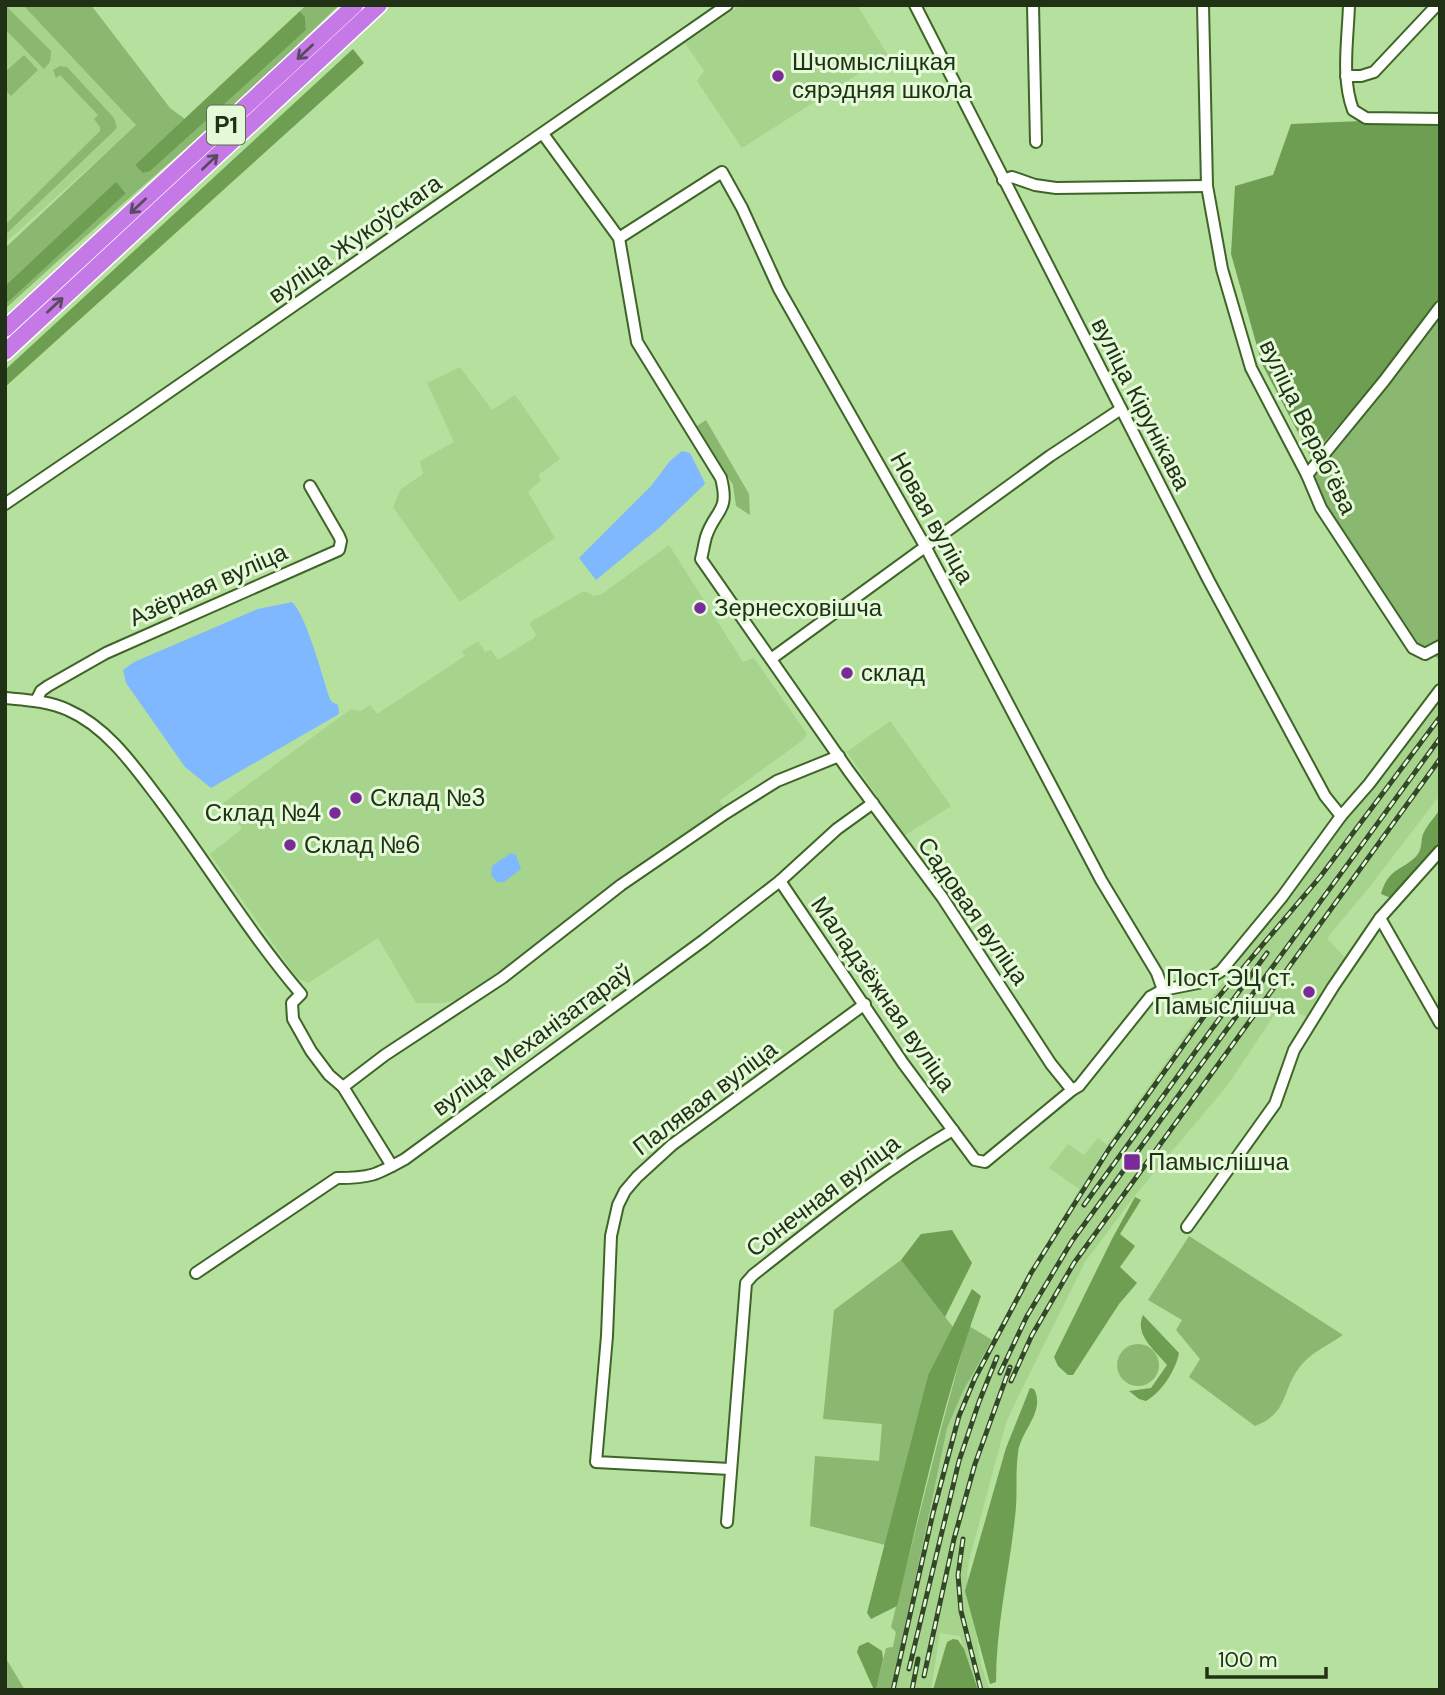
<svg xmlns="http://www.w3.org/2000/svg" width="1445" height="1695" font-family="'DM Sans',sans-serif">
<style>
.built{fill:#a6d48c}
.green{fill:#8bb871}
.forest{fill:#6e9e51}
.water{fill:#7fb8ff}
.lines{fill:none;stroke-linecap:round;stroke-linejoin:round}
.minor-casing{stroke:#3f6427;stroke-width:14}
.highway-casing{stroke:#fff;stroke-width:19}
.minor{stroke:#fff;stroke-width:10}
.highway{stroke:#c579e6;stroke-width:16}
.rail-casing{stroke:#334828;stroke-width:5}
.rail{stroke:#e4fad8;stroke-width:2.5;stroke-dasharray:8;stroke-linecap:butt}
.oneway{stroke:#5a4a5f}
.poi-dot{fill:#7b2a9a;stroke:#e4fad8;stroke-width:2.5}
.labels{text-anchor:middle;stroke-width:6;stroke-linejoin:round;paint-order:stroke}
.shield{fill:#e4fad8;stroke:#5b6d50;stroke-width:2}
.shield-label{font-size:23px;font-weight:bold;fill:#203116}
.poi-label{font-size:24px;fill:#203116;stroke:#e4fad8;text-anchor:start}
.street-label{font-size:24px;fill:#203116;stroke:#e4fad8}
</style>
<rect width="100%" height="100%" fill="#b5e09d"/>
<g class="built">
<path d="M5,5H83L137,125L5,243Z"/>
<path d="M741,5H857L888,55L742,148L697,81L704,71L685,43Z"/>
<path d="M460,367L492,410L515,395L560,459L538,475L541,480L528,492L555,538L460,602L393,507L401,489L423,474L420,461L454,442L427,383Z"/>
<path d="M669,545L743,662L754,658L807,734L803,740L719,801L724,808L688,831L582,908L498,977L459,999L444,1003H416L378,938L308,983L297,978L210,854L242,829L223,803L351,709L361,711L370,705L377,714L465,656L462,651L478,641L485,652L491,650L498,660L534,638L536,634L530,625L532,621L584,591L594,596L602,594Z"/>
<path d="M1440,694V795L1368,889L1327,938L1346,959L1307,1017L1281,1005L1227,1086L1136,1194L1085,1262L1016,1401L1006,1423L969,1561L967,1574L981,1664L990,1690H975L960,1636L940,1633L931,1690H876L886,1648L893,1647L896,1632L891,1627L969,1326L992,1340L1079,1189L1049,1168L1068,1144L1084,1155L1098,1138L1107,1145L1209,1001Z"/>
<path d="M890,721L951,806L904,836L847,752Z"/>
</g>
<g class="green">
<path d="M5,5L51,51L50,62L44,69L5,29Z"/>
<path d="M23,5H91L170,108L185,119L135,165L144,173L306,30L305,17L300,11L306,5H339L242,99L60,259L5,309V305L126,192L116,183L5,286V248L136,125Z"/>
<path d="M24,55L38,70L11,96L5,90V72Z"/>
<path d="M60,66L67,67L114,118L117,128L5,235V225L100,131V127L94,119L98,115L60,75L56,78L53,70Z"/>
<path d="M1440,312V660L1420,646L1311,481Z"/>
<path d="M706,420L749,494L750,515L736,506L733,485L697,426Z"/>
<path d="M1189,1236L1343,1335C1330,1344 1314,1351 1303,1363C1280,1389 1291,1412 1255,1426L1189,1377L1200,1359L1176,1330L1182,1320L1148,1300Z"/>
<path d="M901,1260L953,1327L928,1375L885,1545L810,1526L815,1456L879,1461L882,1424L823,1419L834,1310Z"/>
<path d="M969,1326L992,1340L963,1391L947,1428L892,1690H876L886,1648L893,1647L896,1632L891,1627L941,1429Z"/>
<circle cx="1138" cy="1365" r="21"/>
<path d="M5,1657L25,1690H5Z"/>
</g>
<g class="forest">
<path d="M300,11L305,17L306,30L150,171L143,173L135,165Z"/>
<path d="M353,49L364,63L5,387V370Z"/>
<path d="M1362,121L1440,123V309L1311,457L1262,364L1231,254L1235,186L1273,175L1291,124Z"/>
<path d="M116,182L126,193L5,305V286Z"/>
<path d="M1440,809V847L1391,898L1381,894C1389,866 1404,871 1418,854C1423,847 1420,839 1424,832C1428,824 1435,817 1440,809Z"/>
<path d="M1135,1197L1141,1200L1120,1234L1135,1246L1120,1267L1137,1283L1119,1304L1073,1375H1068L1058,1366L1054,1357L1112,1239Z"/>
<path d="M952,1230L972,1263L945,1317L901,1260L921,1234Z"/>
<path d="M972,1289L981,1296C944,1396 922,1502 897,1606L871,1619L867,1613L928,1375Z"/>
<path d="M1143,1315L1179,1353C1176,1370 1161,1393 1146,1401L1139,1399L1129,1391L1151,1388L1167,1365C1155,1350 1134,1335 1143,1315Z"/>
<path d="M1030,1388L1034,1389C1046,1412 1020,1431 1018,1453C1015,1474 1018,1496 1015,1517C1009,1573 996,1626 996,1682L990,1684L965,1591L1006,1448Z"/>
<path d="M953,1639L958,1640L964,1649L978,1690H933L947,1642Z"/>
<path d="M868,1642L882,1651L883,1659L876,1690H874L857,1652L859,1646Z"/>
</g>
<g class="water">
<path d="M682,451L690,453L705,483L704,485L659,528L596,580L579,558L651,486L670,461Z"/>
<path d="M292,602C307,616 322,677 330,699L332,702L338,705L339,714L211,788L185,767L126,683L123,670L134,662L258,609Z"/>
<path d="M511,853L516,855L521,869L504,882H497L491,875L492,866Z"/>
</g>
<g class="lines">
<defs>
<g id="minor">
<path d="M915,5L1209,581L1325,796L1341,816"/>
<path d="M1033,5L1036,142"/>
<path d="M1203,5L1207,186L1222,269L1251,368L1307,475L1321,508L1413,648L1425,654L1440,646"/>
<path d="M1349,5C1348,39 1341,78 1353,110L1366,118L1440,119"/>
<path d="M1346,76H1361L1374,72L1437,5"/>
<path d="M543,134L619,238L637,342L721,478C730,513 715,509 706,537C704,544 703,552 701,559L848,770L942,897L1051,1064L1072,1090"/>
<path d="M1003,180L1012,177L1035,185L1056,188L1207,186"/>
<path d="M619,238L722,172L742,208L779,289L925,546L1101,880L1157,973L1163,990"/>
<path d="M1307,475L1384,381L1440,307"/>
<path d="M5,504L133,417L727,5"/>
<path d="M771,659L1050,456L1121,409"/>
<path d="M5,698C26,700 49,701 68,710C107,727 134,766 159,799C207,863 249,933 301,994L292,1003L293,1019L311,1051L329,1075L343,1087L392,1166"/>
<path d="M36,701L41,691L48,686L106,653L339,550L341,541L339,536L310,486"/>
<path d="M780,881L903,1063L975,1160L985,1162L1072,1090L1079,1086L1150,997L1163,990L1203,982L1221,971L1282,897L1341,816L1369,784L1440,690"/>
<path d="M1380,918L1440,1023"/>
<path d="M343,1087L385,1055L502,978L621,885L726,813L777,781L839,756"/>
<path d="M1187,1227L1275,1104L1294,1050L1333,987L1380,918L1440,851"/>
<path d="M196,1273L337,1178C371,1178 376,1175 405,1159L704,940L780,881L837,829L873,803"/>
<path d="M730,1469L596,1462L607,1336L611,1236L618,1205L625,1191L637,1177L672,1145L865,1004"/>
<path d="M727,1522L746,1283L753,1275C818,1224 881,1172 953,1130"/>
</g>
<g id="highway">
<path d="M5,329L355,5"/>
<path d="M5,352L379,5"/>
</g>
</defs>
<use href="#minor" class="minor-casing"/>
<use href="#highway" class="highway-casing"/>
<use href="#minor" class="minor"/>
<use href="#highway" class="highway"/>
<defs>
<g id="rail">
<path d="M1084,1205L1267,953"/>
<path d="M1000,1373L1027,1316L1072,1241L1440,738"/>
<path d="M1011,1381L1032,1335L1074,1263L1440,759"/>
<path d="M963,1539L958,1575L961,1611L981,1690"/>
<path d="M909,1669L959,1461L979,1402L997,1357"/>
<path d="M924,1676L954,1539L975,1464L1010,1367"/>
<path d="M893,1690L933,1513L959,1416L975,1378L1031,1273L1109,1149L1215,1001L1320,877L1440,717"/>
<path d="M912,1690L918,1659"/>
</g>
</defs>
<use href="#rail" class="rail-casing"/>
<use href="#rail" class="rail"/>
</g>
<defs><path id="oneway-shaft" d="M-6 0H5M1.5-3L5.5 0L1.5 3" fill="none" stroke-width="1.6" stroke-linecap="round" stroke-linejoin="round" transform="scale(1.75)"/></defs>
<g class="oneway">
<use href="#oneway-shaft" transform="translate(305 52) rotate(137)"/>
<use href="#oneway-shaft" transform="translate(210 162) rotate(-44)"/>
<use href="#oneway-shaft" transform="translate(138 206) rotate(137)"/>
<use href="#oneway-shaft" transform="translate(55 305) rotate(-43)"/>
</g>
<g class="poi-dot">
<circle cx="778" cy="76" r="7"/>
<circle cx="700" cy="608" r="7"/>
<circle cx="847" cy="673" r="7"/>
<circle cx="356" cy="798" r="7"/>
<circle cx="335" cy="813" r="7"/>
<circle cx="290" cy="845" r="7"/>
<circle cx="1309" cy="992" r="7"/>
<rect x="1123" y="1153" width="18" height="18" rx="3.5"/>
</g>
<g class="labels">
<rect class="shield" x="207" y="105.5" width="38" height="39" rx="5"/>
<g class="shield-label">
<text x="226" y="133">Р1</text>
</g>
<g class="poi-label">
<text x="792" y="70">Шчомысліцкая<tspan x="792" dy="28">сярэдняя школа</tspan></text>
<text x="714" y="616">Зернесховішча</text>
<text x="861" y="681">склад</text>
<text x="370" y="806">Склад №3</text>
<text x="321" y="821" text-anchor="end">Склад №4</text>
<text x="304" y="853">Склад №6</text>
<text x="1295" y="986" text-anchor="end">Пост ЭЦ ст.<tspan x="1295" dy="28">Памыслішча</tspan></text>
<text x="1148" y="1170">Памыслішча</text>
</g>
<g class="street-label">
<text transform="translate(355 239) rotate(-35)" y="8">вуліца Жукоўскага</text>
<text transform="translate(1141 404) rotate(63)" y="8">вуліца Кірунікава</text>
<text transform="translate(1308 427) rotate(64)" y="8">вуліца Верабʼёва</text>
<text transform="translate(932 518) rotate(61)" y="8">Новая вуліца</text>
<text transform="translate(208 585) rotate(-24)" y="8">Азёрная вуліца</text>
<text transform="translate(973 911) rotate(55)" y="8">Садовая вуліца</text>
<text transform="translate(883 994) rotate(55)" y="8">Маладзёжная вуліца</text>
<text transform="translate(532 1040) rotate(-36)" y="8">вуліца Механізатараў</text>
<text transform="translate(705 1098) rotate(-37)" y="8">Палявая вуліца</text>
<text transform="translate(823 1196) rotate(-37)" y="8">Сонечная вуліца</text>
</g>
</g>
<rect width="1445" height="1695" fill="none" stroke="#203116" stroke-width="14"/>
<path d="M1207 1667v10h119v-10" fill="none" stroke="#203116" stroke-width="3.5"/>
<text x="1218" y="1667" font-size="21" fill="#203116" stroke="#e4fad8" stroke-width="5" paint-order="stroke">100 m</text>
</svg>
